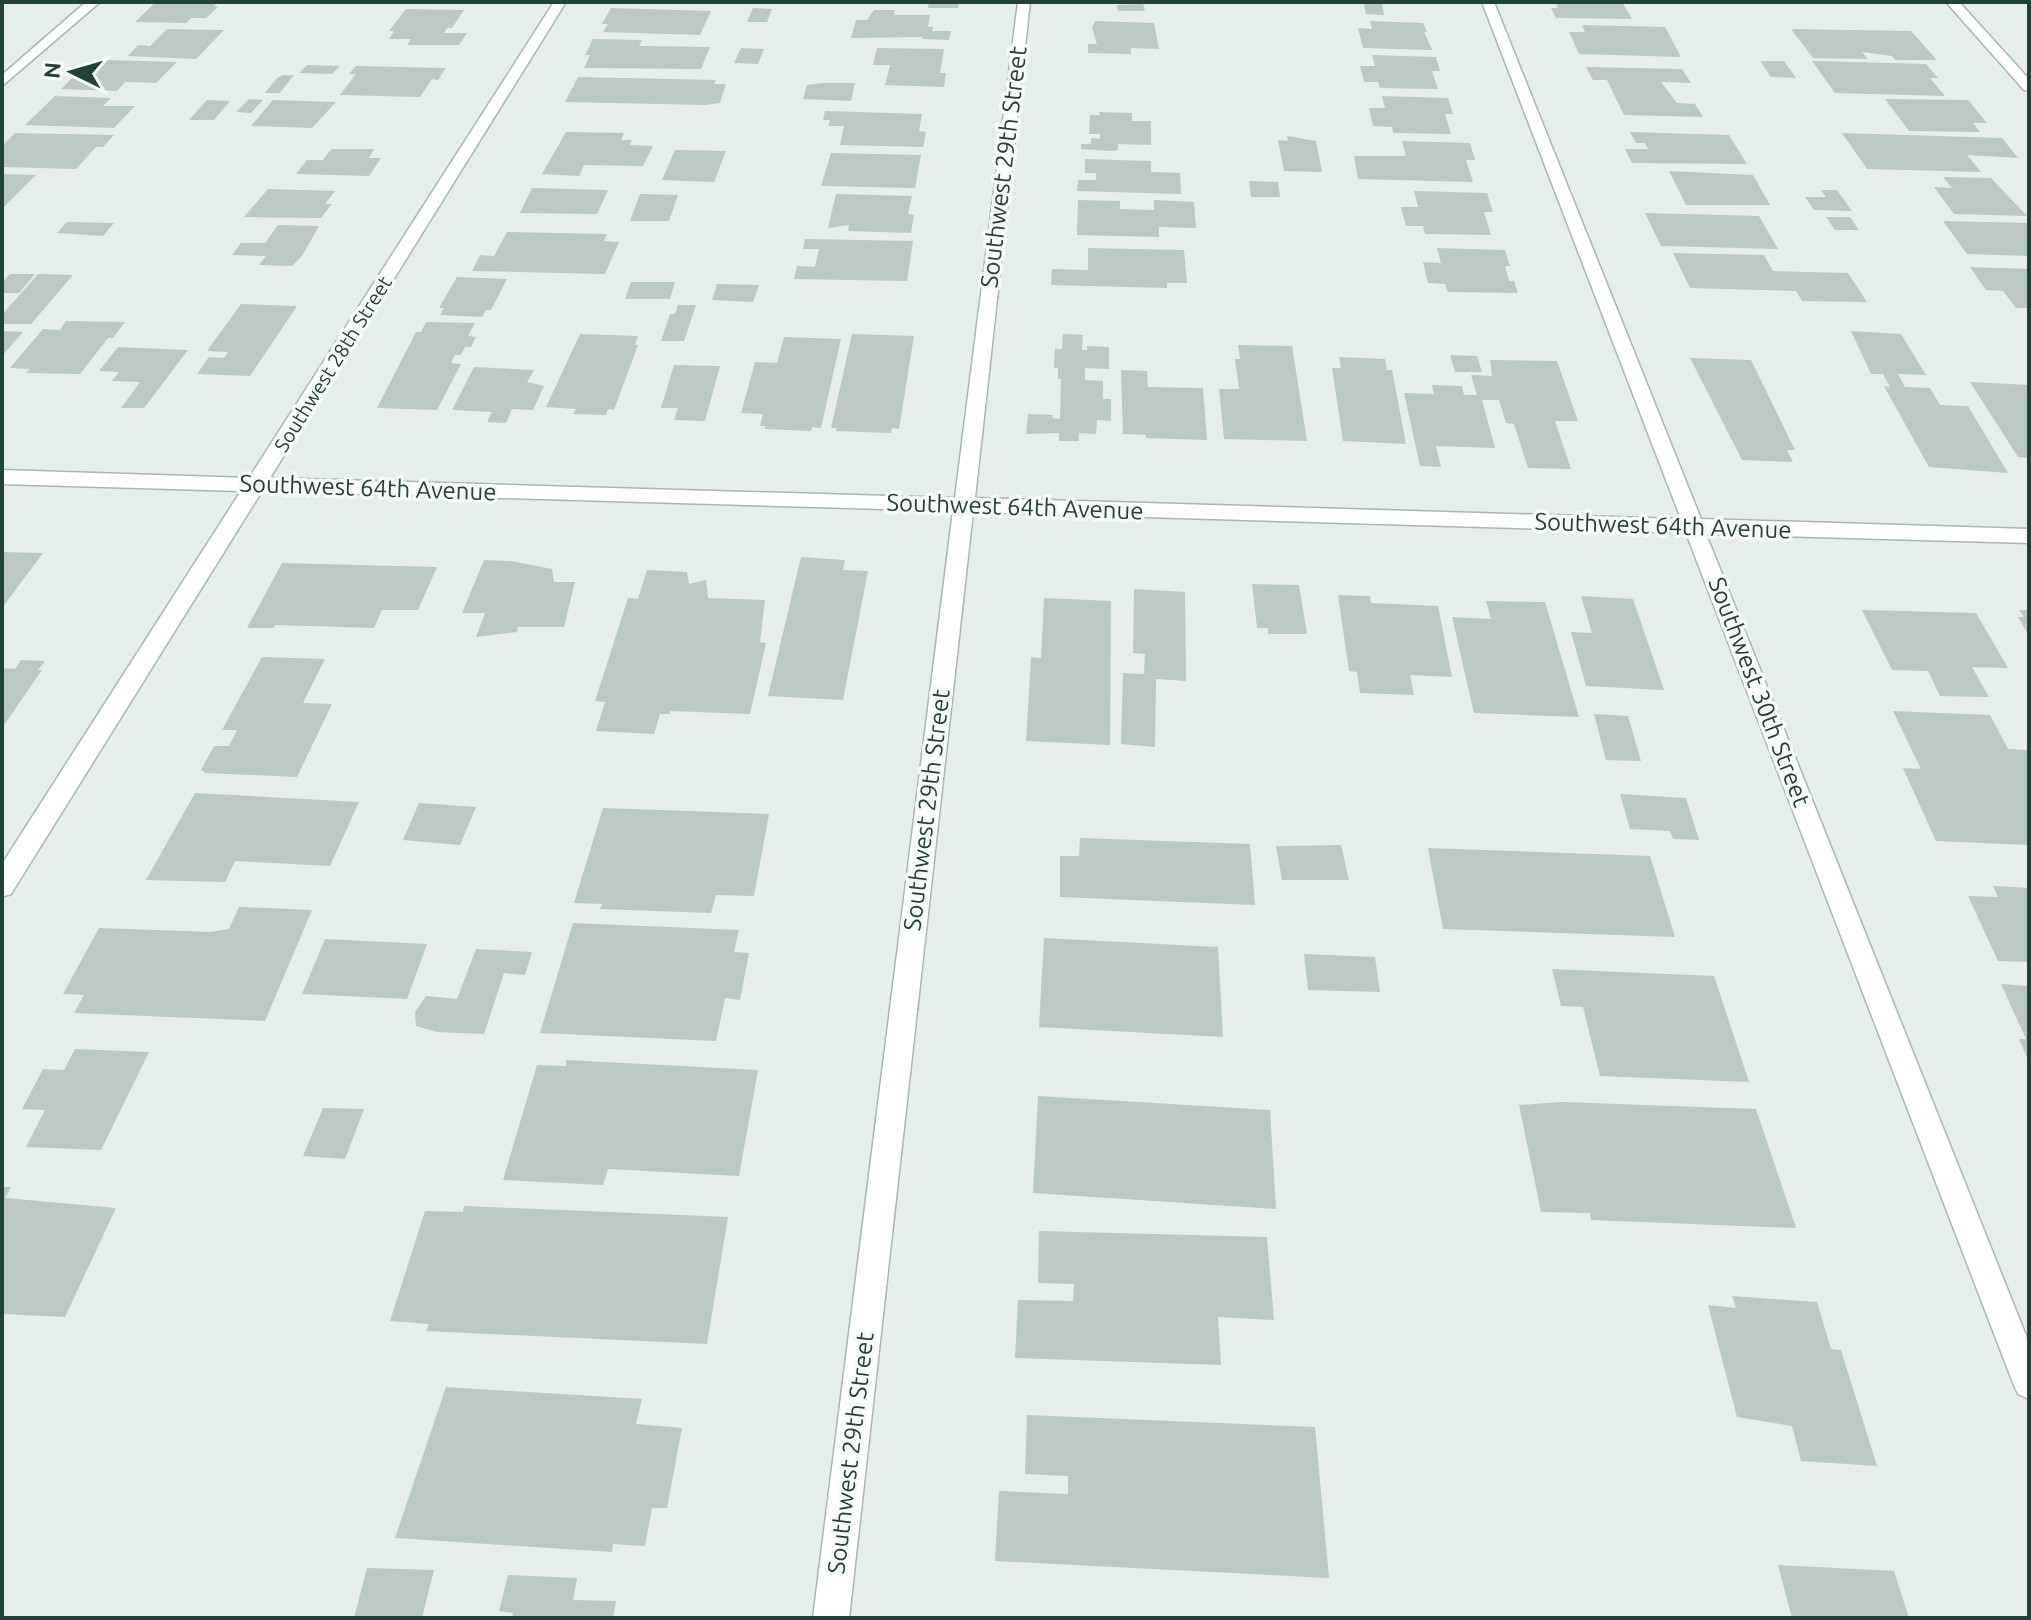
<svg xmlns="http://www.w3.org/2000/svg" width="2031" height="1620" font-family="Ubuntu,sans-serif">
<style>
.building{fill:#bac9c3}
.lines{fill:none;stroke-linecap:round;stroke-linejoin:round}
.minor-casing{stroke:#a7b7b1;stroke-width:3}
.minor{fill:#fff;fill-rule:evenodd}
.labels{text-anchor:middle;stroke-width:7;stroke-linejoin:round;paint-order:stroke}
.far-street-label{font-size:20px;fill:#234139;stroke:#f6faf8}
.street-label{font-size:24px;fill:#234139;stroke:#f6faf8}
</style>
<rect width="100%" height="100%" fill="#e5eeea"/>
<g class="building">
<path d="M156,2H218L214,6L218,7L206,18H191L186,23L135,22Z"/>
<path d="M929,2H959L958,8H928Z"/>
<path d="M1555,2H1622L1632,19L1556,18L1551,8H1558Z"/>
<path d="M1143,4L1145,11H1118L1117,5Z"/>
<path d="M1364,4H1382L1384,15L1366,14Z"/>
<path d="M611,8L711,11L700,35L603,32L608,24H602Z"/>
<path d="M753,8L772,9L767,22H747Z"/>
<path d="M406,9L464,10L452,28H447L444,33H467L459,45H407L411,39H389L394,31H389Z"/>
<path d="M874,10H895L894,15H930L928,27H933L932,31H951L949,40L922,39V37L851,38L856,20H867Z"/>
<path d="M1095,21L1154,23L1159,49L1131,48V54L1088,53V44H1097L1092,28Z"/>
<path d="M1370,21L1423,23L1427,32H1424L1432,50L1363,48L1358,28L1372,29Z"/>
<path d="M1582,25L1665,27L1681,57L1579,54L1569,32H1585Z"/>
<path d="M167,29L224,30L196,59L128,56L138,45L150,46Z"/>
<path d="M1791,29L1911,31L1937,60H1895L1892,56L1862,52L1868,59L1813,58Z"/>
<path d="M593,39L642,40L639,46L710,47L701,69L584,68L590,55H585Z"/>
<path d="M741,48L764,49L758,64L734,63Z"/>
<path d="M877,48L944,49L940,73H946L944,87L885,85L890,65H873Z"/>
<path d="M1372,55L1436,57L1440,71H1432L1438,89L1380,88L1378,82H1364L1360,66H1375Z"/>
<path d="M105,60L177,62L156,83L125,82L117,91L61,89L72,78L84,79Z"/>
<path d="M1760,61H1784L1796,78L1771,77Z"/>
<path d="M1812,61L1926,64L1938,78H1930L1945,96L1835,93Z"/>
<path d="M307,65L340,66L332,74L299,73Z"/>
<path d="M356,66L446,68L438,80L432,79L420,97L340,95L356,74H349Z"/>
<path d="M1586,67L1682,69L1691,83L1661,82L1677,103L1695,104L1703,117L1624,115L1607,80H1593Z"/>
<path d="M283,75H294L280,93H265L277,78Z"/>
<path d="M578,77L716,80L714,84H726L720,103L706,105L565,102Z"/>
<path d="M822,83H855L851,101L803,99L807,85Z"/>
<path d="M55,96L111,98L103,106H135L114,128L25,125Z"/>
<path d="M1382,96L1448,98L1453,114H1445L1451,134L1393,133L1392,127L1373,126L1369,108H1385Z"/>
<path d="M249,99L263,100L251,113L236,112Z"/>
<path d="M1885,99L1968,100L1987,123H1973L1980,132L1909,131Z"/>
<path d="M207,100L230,101L214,120H189Z"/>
<path d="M273,100L336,102L312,128L251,126Z"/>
<path d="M825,111L922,114L919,131L926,132L923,147L840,145L844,126H828L830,120H823Z"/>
<path d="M1099,112L1132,113V121H1151V145L1118,144V150L1111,151L1081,149V144H1091V138L1100,139V134H1089L1090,115H1100Z"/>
<path d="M566,132L624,133L621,140H632L630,145L653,146L643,166L584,165L579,176L542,174Z"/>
<path d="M1630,132L1729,135L1747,164L1632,163L1625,149H1648L1645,143H1636Z"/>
<path d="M15,133L114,135L103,147H96L76,169L2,167V146Z"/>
<path d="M1842,133L2002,138L2018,158L1967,155L1981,172L1867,169Z"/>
<path d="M1287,136L1316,141L1322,172L1284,171L1278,140L1288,141Z"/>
<path d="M1402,141L1470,143L1475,160H1466L1473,182L1358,179L1354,156H1406Z"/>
<path d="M331,149H374L369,158H381L369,176L296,174L307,160H323Z"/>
<path d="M675,150L726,151L714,182L662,180Z"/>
<path d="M831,153L921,155L915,188L821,186Z"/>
<path d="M1085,159L1151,161V172L1180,173L1181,194L1077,191L1078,180H1096V173H1085Z"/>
<path d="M1669,171L1753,175L1770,205H1686Z"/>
<path d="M2,174L36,175L2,209Z"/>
<path d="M1943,177L1991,178L2027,216L1954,214L1934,187L1952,188Z"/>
<path d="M1249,181L1278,182L1280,197H1251Z"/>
<path d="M532,188L608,190L597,214L520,213Z"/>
<path d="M268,189L335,191L325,204H332L321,218L244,217Z"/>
<path d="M1821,190H1837L1852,211L1814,210L1805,197H1826Z"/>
<path d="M1414,191L1487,193L1493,212H1484L1491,235L1425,234L1423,226H1406L1401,207H1418Z"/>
<path d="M640,194L678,195L669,221H630Z"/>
<path d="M836,194L912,196L908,214L914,215L911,233L848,231L849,225L828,228Z"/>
<path d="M1078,200L1120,201V209L1154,210V200L1194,202L1196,228L1159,227V237L1077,235Z"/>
<path d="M1645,213L1759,216L1778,249L1661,246Z"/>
<path d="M1826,217H1850L1859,230H1835Z"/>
<path d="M1943,221L2029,223V256L1967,254Z"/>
<path d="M67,222L114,223L103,236L57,233Z"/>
<path d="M278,225L319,226L302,256L292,266L259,265L266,256L232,255L241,243H265Z"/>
<path d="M507,232L607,234L604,241L619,242L605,274L472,271L480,255L494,256Z"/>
<path d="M805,239L913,241L907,281L794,279L797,266L815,267L819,249H803Z"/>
<path d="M1088,248L1184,250L1187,283H1167V288L1051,285L1052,269L1088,270Z"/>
<path d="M1437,248L1505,250L1510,266H1505L1509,281H1514L1518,293L1448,292L1445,284L1428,283L1423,262L1441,263Z"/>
<path d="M1673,253L1764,255L1773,271L1848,273L1867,302L1802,301L1796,291L1690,288Z"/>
<path d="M1970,267L2029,269V308H2016L2003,291L1986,290Z"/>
<path d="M10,274H35L19,293H2V283Z"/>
<path d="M38,274L73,275L31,324H2V315Z"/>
<path d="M457,277L507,279L491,310H486L482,317L440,315L444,308H439Z"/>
<path d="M631,282H675L670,299H625Z"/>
<path d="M717,284L759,285L753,302L712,300Z"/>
<path d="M241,304L297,306L250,376L197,374L209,357L224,358L228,352L207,351Z"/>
<path d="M678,305H696L684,341H661L670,314H675Z"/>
<path d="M66,321L125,322L113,338H108L80,374L26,373L30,369L10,368L43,329L60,330Z"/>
<path d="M426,322L475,323L468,336L476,337L471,347H465L461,355H455L451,363L461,364L437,410L377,408L416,332H421Z"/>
<path d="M2,331L23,332L2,356Z"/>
<path d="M1851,331L1901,334L1926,375L1898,374L1905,387L1930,388L1940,405L1968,406L2008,473L1929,467L1884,386L1890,387L1883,374H1871Z"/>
<path d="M580,334L638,336L635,345H638L614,410L608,409L606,415L573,414L576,409L546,407Z"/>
<path d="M852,334L914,336L899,429L892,428L891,433L836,431L837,428H831Z"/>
<path d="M1063,334L1083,335L1082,350H1087V346L1109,347V369L1085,368V380L1103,381V399H1111V421L1097,420L1096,434L1079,433V441H1059V433L1026,434L1028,414L1053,415L1052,418L1060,419L1061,379H1058V368H1054L1055,349H1062Z"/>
<path d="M784,337L841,339L821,428L812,427L811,431L765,429V426H760L763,414L741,413L755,362L777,363Z"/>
<path d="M1238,345L1292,346L1307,441L1224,439L1219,389H1239L1235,359H1240Z"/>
<path d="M118,347L188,350L144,408H121L140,382L112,381L119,372L99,371Z"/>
<path d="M1450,355L1477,356L1482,372H1455Z"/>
<path d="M1339,357L1385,359L1387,370H1392L1406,444L1343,441L1332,368H1341Z"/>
<path d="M1690,358L1751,360L1795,450H1787L1793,462L1742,460Z"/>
<path d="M1490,360L1557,361L1578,421H1555L1571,469L1528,468L1514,424L1506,423L1499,400H1482L1495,448L1436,446L1441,467L1420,466L1404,393L1434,394L1432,385L1462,386L1464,395H1477L1471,375L1492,376Z"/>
<path d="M674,365L720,366L705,421L674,420L678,408H661Z"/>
<path d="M474,367L534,370L527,382L544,386L533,410L512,409L506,423L487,422L492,412L452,410Z"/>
<path d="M1121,370L1147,371L1148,387L1203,388L1207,440L1146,438V435L1123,434Z"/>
<path d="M1970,382L2029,385V458L2018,457Z"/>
<path d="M2,552L43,553L2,608Z"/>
<path d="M801,557L845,560L843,570L868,571L843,700L768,696Z"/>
<path d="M484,560L511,561L552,569L554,582H575L564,627H518L517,632L476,637L485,613H462Z"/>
<path d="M282,563L437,567L418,610H382L374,628L275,625L273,628H247Z"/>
<path d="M647,570L687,572L689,584L706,580L708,598L765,600L760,642L766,643L750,714L670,711V714H660L654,734L596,731L605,702L595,701L628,598L638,599Z"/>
<path d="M1252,584L1299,585L1307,634H1268V628H1257Z"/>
<path d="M1134,589L1185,592L1186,681L1156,679L1155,747L1121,744L1123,673L1144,674L1145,654L1133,653Z"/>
<path d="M1338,595L1370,596L1371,603L1438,606L1452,677L1410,675L1414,695L1360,693L1357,672L1349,671Z"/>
<path d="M1581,596L1633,599L1664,690L1586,686L1571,632L1592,633Z"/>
<path d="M1044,598L1111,601L1110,745L1026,741L1031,657L1041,658Z"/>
<path d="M1486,601L1545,602L1579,717L1474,713L1452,617L1491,619Z"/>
<path d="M1862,610L1976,613L2008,668L1972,667L1989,697L1940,696L1928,671L1892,670Z"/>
<path d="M2019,610H2029V636L2018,617H2024Z"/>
<path d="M262,657L325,659L303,703L332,704L297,777L206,773L201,770L214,746H229L237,730H222Z"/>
<path d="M21,660L45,661L38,670H42L2,728V668L15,669Z"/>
<path d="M1893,711L1990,715L2008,749L2029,750V845L1936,841L1903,768L1921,769Z"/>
<path d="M1594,714L1628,716L1641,761L1606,760Z"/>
<path d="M195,793L359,802L330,866L235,861L225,882L146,880Z"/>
<path d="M1620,794L1686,798L1699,840L1673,839L1670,831L1630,829Z"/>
<path d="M419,803L476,807L460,845L403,840Z"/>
<path d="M603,808L769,814L754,896L716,895L711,913L600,909L602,904L574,903Z"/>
<path d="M1080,838L1250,844L1255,905L1060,897V856H1079Z"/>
<path d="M1341,845L1349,880H1282L1276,846Z"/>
<path d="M1428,848L1650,856L1675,937L1443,929Z"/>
<path d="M1993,886L2029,888V962L1998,961L1968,896L1998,897Z"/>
<path d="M239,907L312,910L265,1021L74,1013L84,995L63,994L99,928L210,932L229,929Z"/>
<path d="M573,923L739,930L734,952L749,953L740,1000L725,998L716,1041L540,1033Z"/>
<path d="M1044,938L1218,947L1223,1037L1039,1027Z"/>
<path d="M325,939L427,944L407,999L302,994Z"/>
<path d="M476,949L532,952L525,975L504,973L484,1034L437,1032L416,1026L415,1012L426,996L457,999Z"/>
<path d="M1304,954L1375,957L1380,992L1308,990Z"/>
<path d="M1552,969L1714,976L1749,1082L1600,1076L1583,1007L1561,1006Z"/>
<path d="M2001,984L2029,986V1062L2019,1039H2026Z"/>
<path d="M75,1049L149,1052L101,1150L26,1147L45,1110L22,1109L43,1069L64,1070Z"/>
<path d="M566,1060L758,1070L739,1176L608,1169L603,1185L503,1180L537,1065L566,1066Z"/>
<path d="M1038,1096L1270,1110L1276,1209L1033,1193Z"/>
<path d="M1562,1102L1756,1109L1796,1228L1591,1220L1590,1213L1541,1212L1519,1105Z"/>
<path d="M323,1108L364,1109L345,1159L303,1156Z"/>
<path d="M2,1187H11L5,1198L116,1208L65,1317L2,1314Z"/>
<path d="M464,1206L728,1217L707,1344L426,1331L429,1324L390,1321L425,1211L463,1212Z"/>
<path d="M1039,1231L1267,1237L1274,1320L1218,1317L1221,1365L1015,1358L1018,1300L1073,1301L1074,1284L1038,1283Z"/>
<path d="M1732,1296L1817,1302L1831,1349L1841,1350L1877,1466L1801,1461L1792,1426L1737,1417L1708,1305L1736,1308Z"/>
<path d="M446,1387L642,1399L636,1424L682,1428L667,1508H652L645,1546L613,1544L612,1552L395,1538Z"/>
<path d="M1027,1415L1315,1427L1329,1578L995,1561L999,1491L1068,1494V1476L1025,1474Z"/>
<path d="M1778,1565L1894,1571L1909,1618H1792Z"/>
<path d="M367,1568L434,1570L422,1618H354Z"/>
<path d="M508,1575L577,1578L573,1600L616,1601L613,1618H512L513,1613L499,1611Z"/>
</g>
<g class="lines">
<defs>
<g id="minor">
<path d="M86,2H100L2,86V75Z"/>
<path d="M554,2H566L270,478L955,498L1018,2H1030L975,498L1681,519L1482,2H1494L1701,519L2029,529V543L1706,534L2029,1343V1399L2018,1394L2013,1383L1686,533L973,512L849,1618H813L953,511L262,491L11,894L2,897V864L241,491L2,484V470L249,478Z"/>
<path d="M1946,2H1959L2029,79V91L2024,90Z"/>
</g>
</defs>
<use href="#minor" class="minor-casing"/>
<use href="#minor" class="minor"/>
</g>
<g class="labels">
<g class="far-street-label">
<text transform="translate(333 364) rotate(-58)" y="7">Southwest 28th Street</text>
</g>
<g class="street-label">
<text transform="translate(1004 167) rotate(-83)" y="8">Southwest 29th Street</text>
<text transform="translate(368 488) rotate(2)" y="8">Southwest 64th Avenue</text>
<text transform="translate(1015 507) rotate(2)" y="8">Southwest 64th Avenue</text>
<text transform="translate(1663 526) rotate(2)" y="8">Southwest 64th Avenue</text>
<text transform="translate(1759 692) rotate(69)" y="8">Southwest 30th Street</text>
<text transform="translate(927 810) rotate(-83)" y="8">Southwest 29th Street</text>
<text transform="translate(851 1453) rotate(-83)" y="8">Southwest 29th Street</text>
</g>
</g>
<rect width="2031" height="1620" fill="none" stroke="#234139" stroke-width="8"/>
<g transform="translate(72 72) rotate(275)" stroke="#f6faf8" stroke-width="6" paint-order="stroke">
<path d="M0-6L14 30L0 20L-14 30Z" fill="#234139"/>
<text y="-12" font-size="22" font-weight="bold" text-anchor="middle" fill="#234139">N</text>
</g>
</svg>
